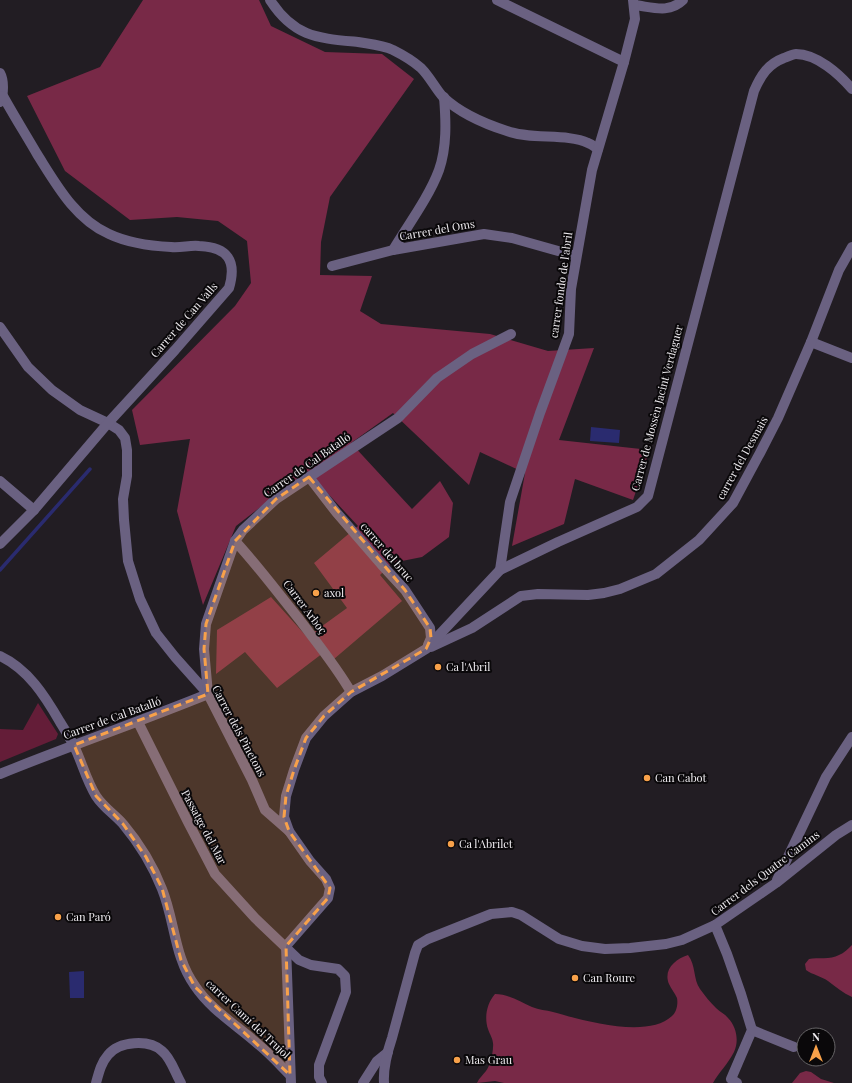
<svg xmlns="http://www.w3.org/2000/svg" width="852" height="1083" font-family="'Playfair Display',serif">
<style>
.green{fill:#641d38}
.forest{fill:#782947}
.water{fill:#2a2b6f}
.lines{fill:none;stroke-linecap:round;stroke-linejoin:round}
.stream{stroke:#2a2b6f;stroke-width:3.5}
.street{stroke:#6a6181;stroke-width:10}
.marked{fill:#f8a14a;fill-opacity:0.2;stroke:#f8a14a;stroke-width:3;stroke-dasharray:8 5;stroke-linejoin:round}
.poi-dot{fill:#f8a14a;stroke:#0a080a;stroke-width:1.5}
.labels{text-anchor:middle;stroke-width:4;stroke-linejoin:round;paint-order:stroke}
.street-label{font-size:11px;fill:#f0edf1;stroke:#0a080a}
.poi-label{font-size:11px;fill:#f0edf1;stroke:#0a080a;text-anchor:start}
</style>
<rect width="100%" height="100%" fill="#221d23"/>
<path class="green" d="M38,703L58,734L56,739L0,762V729L23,730Z"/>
<g class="forest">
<path d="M143,0H259L271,26L325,52L382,54L414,79L330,197L321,242L320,275L372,276L360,311L381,324L490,334L548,351L594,348L559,440L650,450L633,500L575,479L564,524L512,546L525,473L480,452L469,485L393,413L351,443L412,509L440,481L453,503L449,537L422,557L392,563L380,575L402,601L334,659L327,650L277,688L245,652L216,674L217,630L271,597L307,637L347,608L314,563L358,526L307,471L236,526L203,605L177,511L190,439L140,445L132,410L235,306L251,283L247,241L218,221L177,217L130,220L65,171L27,96L100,67Z"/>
<path d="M852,945V997C843,993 836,987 828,981C821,976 813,975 806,970L805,964L809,959C818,957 830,960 839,955C844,953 848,949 852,945Z"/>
<path d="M688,955C696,965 693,979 700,989C705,996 710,1002 716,1008C720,1012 725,1014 728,1018C737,1027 739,1042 734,1052C728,1064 719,1072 713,1083H504L495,1081L477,1083C479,1078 483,1075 486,1071C490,1066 493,1053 493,1047C494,1040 490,1035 488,1029C484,1017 487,1003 495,994C508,994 520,1002 532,1007C539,1010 546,1010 553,1012C582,1020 649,1040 673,1015C677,1011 678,1003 677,998C675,993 671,989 669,984C663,970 675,959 688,955Z"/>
<path d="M806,1071L811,1072L821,1079L834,1083H792L800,1073Z"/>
</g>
<g class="water">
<path d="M591,427L620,430L619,443L590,441Z"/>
<path d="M84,971V998H70L69,972Z"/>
</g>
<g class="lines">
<path class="stream" d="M0,570L90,469"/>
<g class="street">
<path d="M270,0C294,37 317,38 358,42C369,44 382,45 393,50C403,55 413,61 421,68C430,77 435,88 443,97C461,114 485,124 507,131C531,140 567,133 588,143C591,144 595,147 598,149"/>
<path d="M497,0L624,62"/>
<path d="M634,5C652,7 669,14 683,0"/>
<path d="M0,73C4,80 4,94 0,102"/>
<path d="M444,97C446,121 447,147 439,170C429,197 408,225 393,250L484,234L512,238L576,256"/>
<path d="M332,266L393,250"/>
<path d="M0,327L28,367L52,390L80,410L108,423L119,430L125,438L127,450V476L123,499L124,520L128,561L140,599L156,633L175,657L208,694L252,780L265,810L289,831"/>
<path d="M811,342L852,358"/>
<path d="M309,477L336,512L381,564L405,590L430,628L431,638L428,645"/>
<path d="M0,481L34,510"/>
<path d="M235,541C258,566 278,593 299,619C317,643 336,666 351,692"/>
<path d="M0,544L34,510L108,423L175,350L229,288C237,261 228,247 199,246C190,245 181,248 171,247C151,246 128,243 109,234C75,219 56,184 37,154C26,135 14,116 3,96"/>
<path d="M500,570L510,502L540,413L569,334L571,289L592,170L624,62L635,19L633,0"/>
<path d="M431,647L472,628L521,596L538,594L588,595L604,593L620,589L656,574L699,540L733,503L760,453L778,418L811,342L839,270L852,247"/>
<path d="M0,656C28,669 45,696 60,722C65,730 70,738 74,746C82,762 86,780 96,796C103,807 114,814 123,824C139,843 153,866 162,889C175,921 174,957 195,986C211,1010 238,1026 259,1045C270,1054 280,1065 290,1075"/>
<path d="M138,722L188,822L215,874L255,918L299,960L311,965L338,969L345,976L346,992L319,1065V1077L322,1083"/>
<path d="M0,774C69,746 139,722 208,694L204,649L206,624L235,541L243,530L276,499L398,418L437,378L472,354L511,334"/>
<path d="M777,880L826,777L852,737"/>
<path d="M715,925L727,954L741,994L752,1030L731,1079L737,1083"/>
<path d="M752,1030L794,1047"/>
<path d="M96,1083C99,1072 101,1063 108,1055C119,1041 149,1039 162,1051C171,1058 175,1073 181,1083"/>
<path d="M291,1083L286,946L328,898L330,888L326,879L310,861L289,831L284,817L286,796L294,770L306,738L324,716L351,692L382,676L426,649L500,570L558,542L637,507L648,496L754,91C761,75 768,64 784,58C788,57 792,54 796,54C817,54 839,74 852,89"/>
<path d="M363,1083L377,1061L388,1052"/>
<path d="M384,1083C383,1067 387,1053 392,1038L415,953L418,945L428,939L491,914L512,912L521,915L559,939L582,946L605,949L630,948L666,944L682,940L715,925L776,883L836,835L852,825"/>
</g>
</g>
<path class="marked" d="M309,477L405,590L430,628L431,638L426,649L351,692L324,716L306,738L294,770L286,796L284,817L289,831L330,888L328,898L286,946L290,1075L195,987L181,960L162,888L146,857L123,824L96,796L74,745L208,694L204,649L206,624L235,541L276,499Z"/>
<g class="poi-dot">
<circle cx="316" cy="593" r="4"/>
<circle cx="438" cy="667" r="4"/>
<circle cx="647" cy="778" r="4"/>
<circle cx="451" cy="844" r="4"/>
<circle cx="58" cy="917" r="4"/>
<circle cx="575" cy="978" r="4"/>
<circle cx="457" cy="1060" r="4"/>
</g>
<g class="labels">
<g class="street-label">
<text transform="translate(437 230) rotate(-10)" y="4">Carrer del Oms</text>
<text transform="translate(561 285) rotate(-82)" y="4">carrer fondo de l'abril</text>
<text transform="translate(184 320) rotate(-49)" y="4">Carrer de Can Valls</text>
<text transform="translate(657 408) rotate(-75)" y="4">Carrer de Mossèn Jacint Verdaguer</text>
<text transform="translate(742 458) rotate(-61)" y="4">carrer del Desmais</text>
<text transform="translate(307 465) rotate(-35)" y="4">Carrer de Cal Batalló</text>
<text transform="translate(387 552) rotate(49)" y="4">carrer del bruc</text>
<text transform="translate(305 607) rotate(53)" y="4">Carrer Arboç</text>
<text transform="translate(112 718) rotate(-20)" y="4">Carrer de Cal Batalló</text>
<text transform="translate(239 731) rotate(62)" y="4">Carrer dels Pinetons</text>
<text transform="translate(204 827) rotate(62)" y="4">Passatge del Mar</text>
<text transform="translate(765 873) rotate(-37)" y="4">Carrer dels Quatre Camins</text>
<text transform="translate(248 1019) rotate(43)" y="4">carrer Camí del Trujol</text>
</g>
<g class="poi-label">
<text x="324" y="597">axol</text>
<text x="446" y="671">Ca l'Abril</text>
<text x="655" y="782">Can Cabot</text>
<text x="459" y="848">Ca l'Abrilet</text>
<text x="66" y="921">Can Paró</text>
<text x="583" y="982">Can Roure</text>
<text x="465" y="1064">Mas Grau</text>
</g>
</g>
<g transform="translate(816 1047)"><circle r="19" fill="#0a080a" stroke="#666466"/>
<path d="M0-3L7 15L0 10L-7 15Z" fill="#f8a14a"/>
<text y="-6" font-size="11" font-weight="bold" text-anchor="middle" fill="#f0edf1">N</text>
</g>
</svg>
